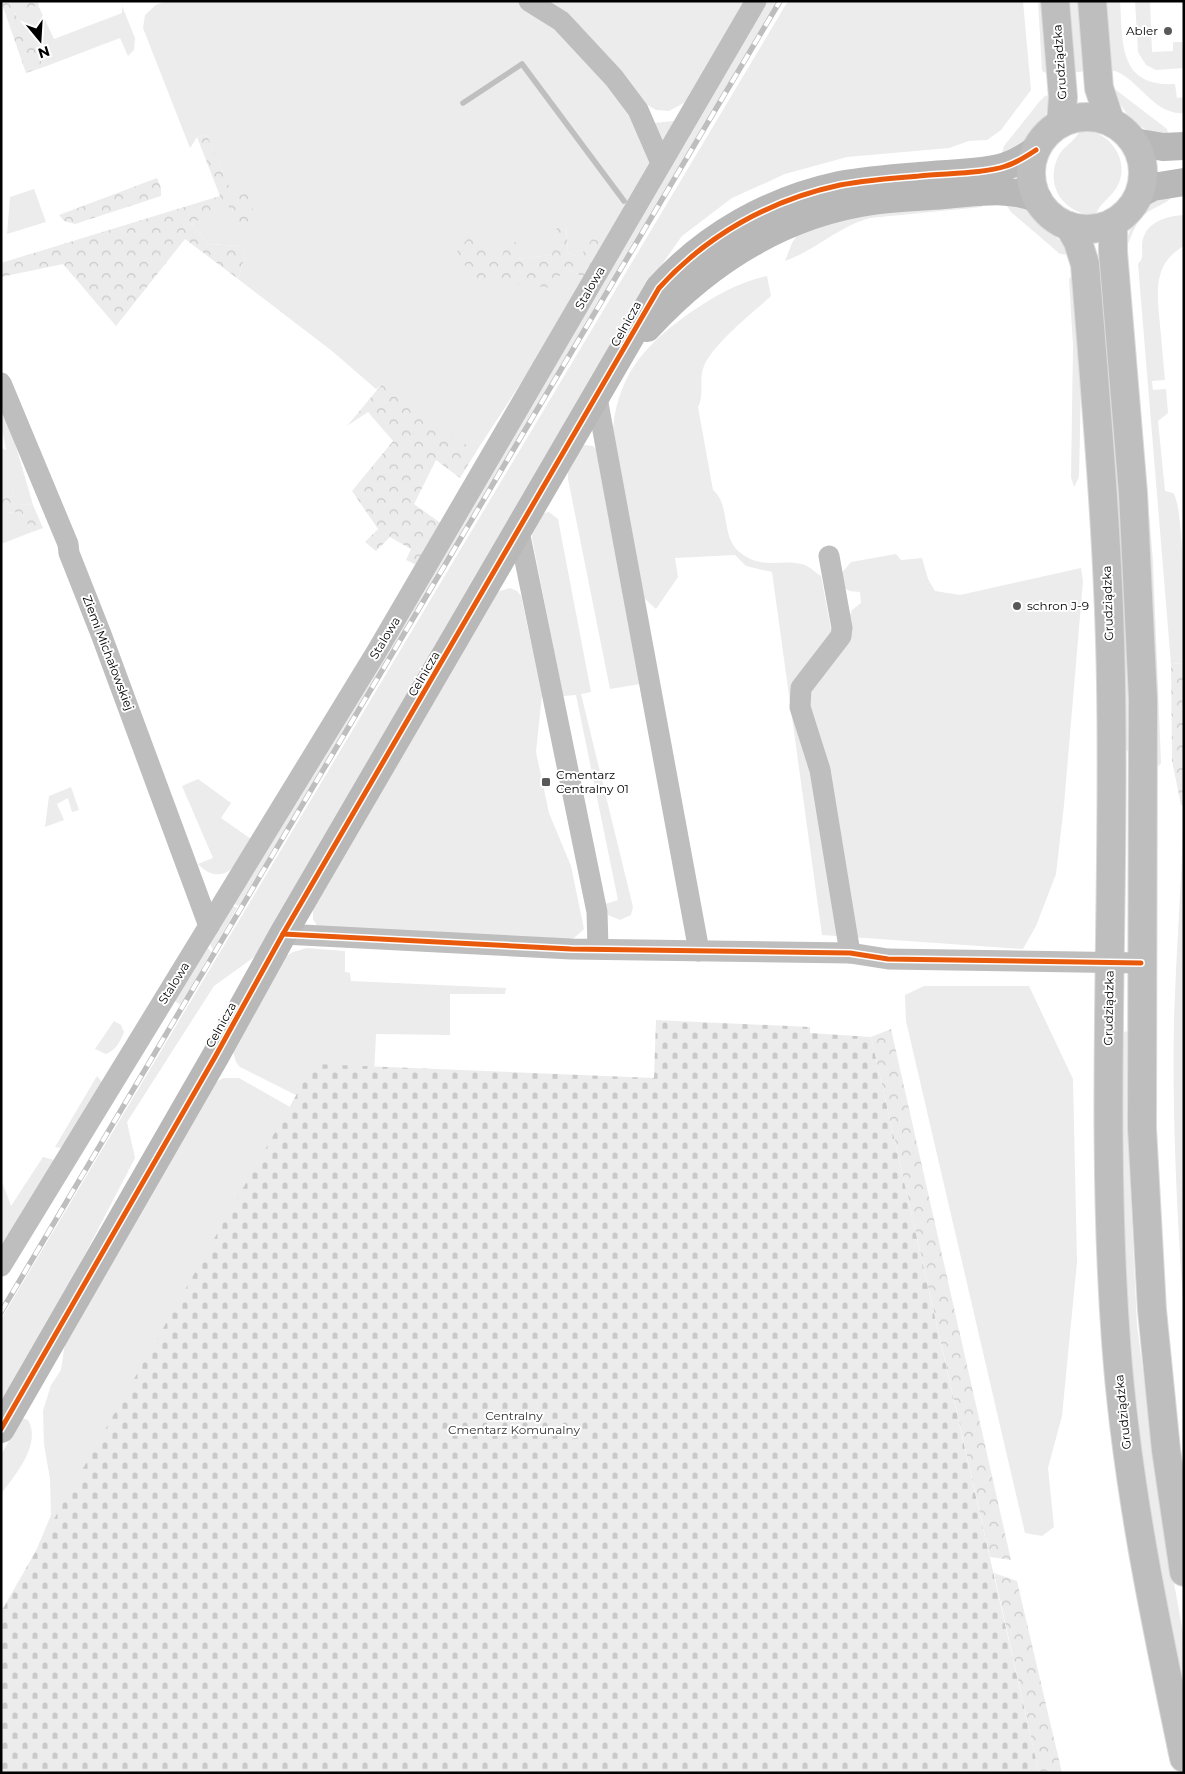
<svg xmlns="http://www.w3.org/2000/svg" width="1185" height="1774" font-family="Montserrat,sans-serif">
<style>
.green{fill:#ececec}
.forest{fill:url(#forest-crowns)}
.cemetery{fill:url(#cemetery-stones)}
.lines{fill:none;stroke-linecap:round;stroke-linejoin:round}
.stream{stroke:#bfbfbf;stroke-width:5.5}
.primary-casing{stroke:#dbdbdb;stroke-width:30}
.street{stroke:#bebebe;stroke-width:21}
.secondary{stroke:#b8b8b8;stroke-width:28}
.primary{stroke:#bebebe;stroke-width:28}
.rail-casing{stroke:#bebebe;stroke-width:5.5}
.rail{stroke:#fff;stroke-width:4;stroke-dasharray:11;stroke-linecap:butt}
.cycleway-casing{stroke:#fff;stroke-width:8}
.cycleway{stroke:#e8590c;stroke-width:5}
.poi-dot{fill:#595959;stroke:#fff;stroke-width:2}
.labels{text-anchor:middle;stroke-width:4;stroke-linejoin:round;paint-order:stroke}
.poi-label{font-size:12px;fill:#000;stroke:#fff;text-anchor:start}
.street-label{font-size:12px;fill:#000;stroke:#fff}
.park-label{font-size:12px;fill:#333;stroke:#fff}
</style>
<defs>
<pattern id="forest-crowns" width="20" height="18" patternUnits="userSpaceOnUse" patternTransform="scale(1.25)"><rect width="20" height="18" fill="#ececec"/><path d="M2 6a3 3 0 1 1 6 0M12 15a3 3 0 1 1 6 0" fill="none" stroke="#c9c9c9"/></pattern>
<pattern id="cemetery-stones" width="16" height="16" patternUnits="userSpaceOnUse" patternTransform="scale(1.25)"><rect width="16" height="16" fill="#ececec"/><path d="M2 7V4a2 2 0 0 1 4 0v3zM10 15v-3a2 2 0 0 1 4 0v3z" fill="#c9c9c9"/></pattern>
</defs>
<rect width="100%" height="100%" fill="#fff"/>
<g class="green">
<path d="M166,1H521L561,29L635,114L649,148V165L610,243L580,257L568,253L566,226H557L553,255L516,259L507,241L503,256L457,251L565,267L588,280L474,455L382,384L376,389L332,351L238,279L245,256L241,246L208,244L191,224L247,192L234,199L207,135L197,137L190,148L143,28L145,15L156,5Z"/>
<path d="M541,1H750L695,97L669,111L656,110L644,103Z"/>
<path d="M767,1H779L239,906L230,902Z"/>
<path d="M788,1H1023L1031,90L1001,130L987,140L969,141L949,148L847,157L785,174L732,198L682,236L658,270L260,953L214,986L127,1122L135,1158L26,1368L1,1408V1319Z"/>
<path d="M1038,1H1047L1048,74L1042,71Z"/>
<path d="M1067,1H1080L1085,71L1072,73Z"/>
<path d="M1103,1H1120C1123,43 1118,87 1175,84L1177,98L1184,97V113C1151,116 1134,69 1107,70Z"/>
<path d="M1135,1H1150L1152,52L1173,51V42H1182L1184,68L1156,70L1146,65L1138,52Z"/>
<path d="M31,6L39,7L54,39L122,13V6L135,38L134,50L128,56L120,38L44,67L38,54L39,35L19,23L15,12Z"/>
<path d="M1111,89L1116,90L1167,129L1169,137C1137,131 1127,117 1111,89Z"/>
<path d="M1053,94L1046,114L1022,149L1001,157L1004,146L1039,102L1045,96Z"/>
<path d="M674,121L662,142L653,123Z"/>
<path d="M1080,130C1109,129 1132,161 1117,187C1111,198 1099,203 1096,215C1065,215 1044,187 1058,157C1063,146 1075,142 1080,130Z"/>
<path d="M34,189L46,222L7,234L10,197Z"/>
<path d="M1173,196C1165,206 1148,208 1140,219C1133,228 1128,248 1123,251C1133,219 1138,203 1173,196Z"/>
<path d="M986,200L982,207L870,218C839,226 816,250 785,261L792,243L798,234L831,218Z"/>
<path d="M1005,203L1027,209L1043,227L1062,242L1071,255L1060,254L1011,212Z"/>
<path d="M1184,215V246C1152,264 1157,293 1160,325C1162,343 1163,362 1165,380L1152,381L1153,390L1166,389L1168,413L1158,421L1165,491L1173,493C1185,505 1184,637 1184,663L1171,664L1138,264C1144,258 1142,254 1142,246C1143,223 1165,216 1184,215Z"/>
<path d="M1124,271H1129L1153,561L1161,763L1153,771Z"/>
<path d="M1104,273L1127,566L1131,750L1129,752L1126,750L1121,567L1096,274Z"/>
<path d="M1072,275H1076L1082,336L1079,477L1074,487L1071,477L1073,346L1069,279Z"/>
<path d="M767,276L771,296C752,313 713,344 704,366C698,380 705,393 698,407L713,490C732,506 719,538 742,554C764,570 783,558 805,565C810,567 816,573 821,576L832,635L847,623L852,610L861,603L860,592L850,591L844,588L840,575L851,562L896,554L901,560L922,558L928,579L935,591L960,595L1081,568L1083,581L1064,805L1056,874L1036,926L1023,949L822,935L772,572L746,566L735,555L675,558L678,577L656,609L643,597L613,428C619,371 649,341 694,310C718,294 739,282 767,276Z"/>
<path d="M1,395L33,505L18,504L15,491L12,496L1,500V448L6,450L1,424Z"/>
<path d="M584,445L593,446L596,449L640,684L610,689L568,479V470L578,448Z"/>
<path d="M21,512L32,532L1,544V521L4,520L2,513Z"/>
<path d="M549,512L558,519L591,692L581,694L633,907L631,915L620,920L608,915L605,904L618,900L576,695L563,696L532,538V531L540,514Z"/>
<path d="M510,588L517,591L521,596L542,695L536,752L549,813L571,866L584,929L573,939L319,929L313,919V907L496,592Z"/>
<path d="M198,779L231,803L221,818L254,841C241,861 223,890 198,864L213,858L182,786Z"/>
<path d="M71,787L79,810L72,812L68,798L57,804L64,820L45,827L49,796Z"/>
<path d="M1183,828L1184,836V1315C1177,1216 1172,1118 1174,1018C1176,955 1181,892 1183,828Z"/>
<path d="M228,903L237,908L213,950L208,940Z"/>
<path d="M205,944L211,952L181,1005L173,1000Z"/>
<path d="M307,948L345,951V972L350,973L351,981L506,988L505,994H450V1035L376,1034L371,1133L240,1067L236,1062L233,1051L285,957L293,952Z"/>
<path d="M924,986H1029L1073,1079L1077,1262L1062,1416L1048,1468L1054,1527L1042,1536L1025,1533L906,1021L905,995Z"/>
<path d="M114,1021L121,1025L124,1032C120,1042 116,1050 106,1054L95,1049Z"/>
<path d="M1127,1031L1129,1038V1159L1137,1325L1161,1512L1184,1638V1709C1162,1606 1144,1501 1132,1396C1120,1287 1122,1176 1119,1066L1122,1033Z"/>
<path d="M97,1076L102,1082L62,1148L55,1147Z"/>
<path d="M223,1078H239L290,1107L33,1558L51,1515L50,1479L44,1444L43,1411L51,1385L61,1370L65,1343L210,1086Z"/>
<path d="M43,1157L54,1160L1,1253V1179L11,1206Z"/>
<path d="M22,1418L28,1420C42,1444 15,1475 1,1494V1455Z"/>
</g>
<g class="forest">
<path d="M1,1H38L39,7L31,6L15,13C21,29 35,28 44,43L38,54L44,67L26,73Z"/>
<path d="M207,135L234,198L247,192L256,220L236,227L228,204L191,224L208,244L241,246L245,256L238,279L185,239L116,326L63,264L1,277V263L220,196L197,137Z"/>
<path d="M157,178L161,188V196L75,224L64,221L59,215Z"/>
<path d="M557,226H566L568,253L580,257L592,239L610,243L588,280L565,267L552,288L473,279L457,251L472,234L502,256L507,241L519,243L516,259L552,255Z"/>
<path d="M382,384L476,452L460,478L436,460L414,504L442,524L423,568L406,560L411,549L390,537L376,551L365,542L378,529L352,491L393,441L368,412L347,426Z"/>
<path d="M15,491L21,493L18,504L33,505L43,528L32,532L21,512L3,513L4,520L1,521V500L12,496Z"/>
<path d="M1184,663V805H1181L1172,761L1171,664Z"/>
<path d="M891,1029L1011,1560L990,1557L871,1037Z"/>
<path d="M994,1573L1017,1581L1062,1773H1039Z"/>
</g>
<path class="cemetery" d="M656,1020L810,1027V1033L871,1037L1039,1773H1V1612L314,1064L654,1078Z"/>
<g class="lines">
<path class="stream" d="M463,103L522,64L624,201"/>
<defs>
<g id="primary">
<path d="M1055,1L1063,97L1061,123"/>
<path d="M1092,1L1099,88L1110,121"/>
<circle cx="1087" cy="173" r="56"/>
<path d="M1113,223V252L1133,493L1143,699L1142,1128L1152,1310L1166,1450L1184,1572"/>
<path d="M1069,226L1078,242L1085,264C1096,404 1109,544 1111,685C1115,904 1100,1123 1116,1341C1126,1482 1155,1620 1184,1758"/>
</g>
</defs>
<use href="#primary" class="primary-casing"/>
<g class="street">
<path d="M529,1L561,21L614,78L638,110L661,163"/>
<path d="M1,383L68,544L69,553L101,634L209,926"/>
<path d="M597,398L699,951"/>
<path d="M519,531L597,912L598,947"/>
<path d="M829,556L842,628L841,636L801,688L800,707L820,770L850,953"/>
<path d="M283,934L571,949L850,953L888,959L1141,963"/>
<path d="M1,1266L377,651L756,1"/>
</g>
<g class="secondary">
<path d="M1134,142L1163,147L1184,146"/>
<path d="M1139,194L1153,187L1184,182"/>
<path d="M647,328C708,262 782,214 873,201C896,198 921,197 944,195C976,193 1008,186 1038,199"/>
<path d="M1,1429L215,1057L283,934L659,288C707,235 770,200 840,185C866,180 893,178 919,176C944,173 983,174 1006,166C1016,163 1027,156 1036,150"/>
</g>
<use href="#primary" class="primary"/>
<defs>
<path id="rail" d="M1,1312L780,1"/>
</defs>
<use href="#rail" class="rail-casing"/>
<use href="#rail" class="rail"/>
<defs>
<g id="cycleway">
<path d="M283,934L571,949L850,953L888,959L1141,963"/>
<path d="M1,1429L215,1057L283,934L659,288C707,235 770,200 840,185C866,180 893,178 919,176C944,173 983,174 1006,166C1016,163 1027,156 1036,150"/>
</g>
</defs>
<use href="#cycleway" class="cycleway-casing"/>
<use href="#cycleway" class="cycleway"/>
</g>
<g class="poi-dot">
<circle cx="1168" cy="31" r="5"/>
<circle cx="1017" cy="606" r="5"/>
<rect x="541" y="777" width="10" height="10" rx="2.5"/>
</g>
<g class="labels">
<g class="poi-label">
<text x="1158" y="35" text-anchor="end">Abler</text>
<text x="1027" y="610">schron J-9</text>
<text x="556" y="779">Cmentarz<tspan x="556" dy="14">Centralny 01</tspan></text>
</g>
<g class="street-label">
<text transform="translate(1060 62) rotate(-94)" y="4">Grudziądzka</text>
<text transform="translate(590 288) rotate(-60)" y="4">Stalowa</text>
<text transform="translate(626 324) rotate(-61)" y="4">Celnicza</text>
<text transform="translate(1108 603) rotate(-92)" y="4">Grudziądzka</text>
<text transform="translate(385 638) rotate(-59)" y="4">Stalowa</text>
<text transform="translate(108 653) rotate(69)" y="4">Ziemi Michałowskiej</text>
<text transform="translate(424 674) rotate(-60)" y="4">Celnicza</text>
<text transform="translate(174 983) rotate(-58)" y="4">Stalowa</text>
<text transform="translate(1109 1008) rotate(-89)" y="4">Grudziądzka</text>
<text transform="translate(221 1025) rotate(-61)" y="4">Celnicza</text>
<text transform="translate(1123 1412) rotate(-96)" y="4">Grudziądzka</text>
</g>
<g class="park-label">
<text x="514" y="1420">Centralny<tspan x="514" dy="14">Cmentarz Komunalny</tspan></text>
</g>
</g>
<rect width="1185" height="1774" fill="none" stroke="#000000" stroke-width="5"/>
<g transform="translate(40 40) rotate(162)" stroke="#ffffff" stroke-width="4" paint-order="stroke">
<path d="M0-4L9 19L0 12L-9 19Z" fill="#000000"/>
<text y="-8" font-size="14" font-weight="bold" text-anchor="middle" fill="#000000">N</text>
</g>
</svg>
